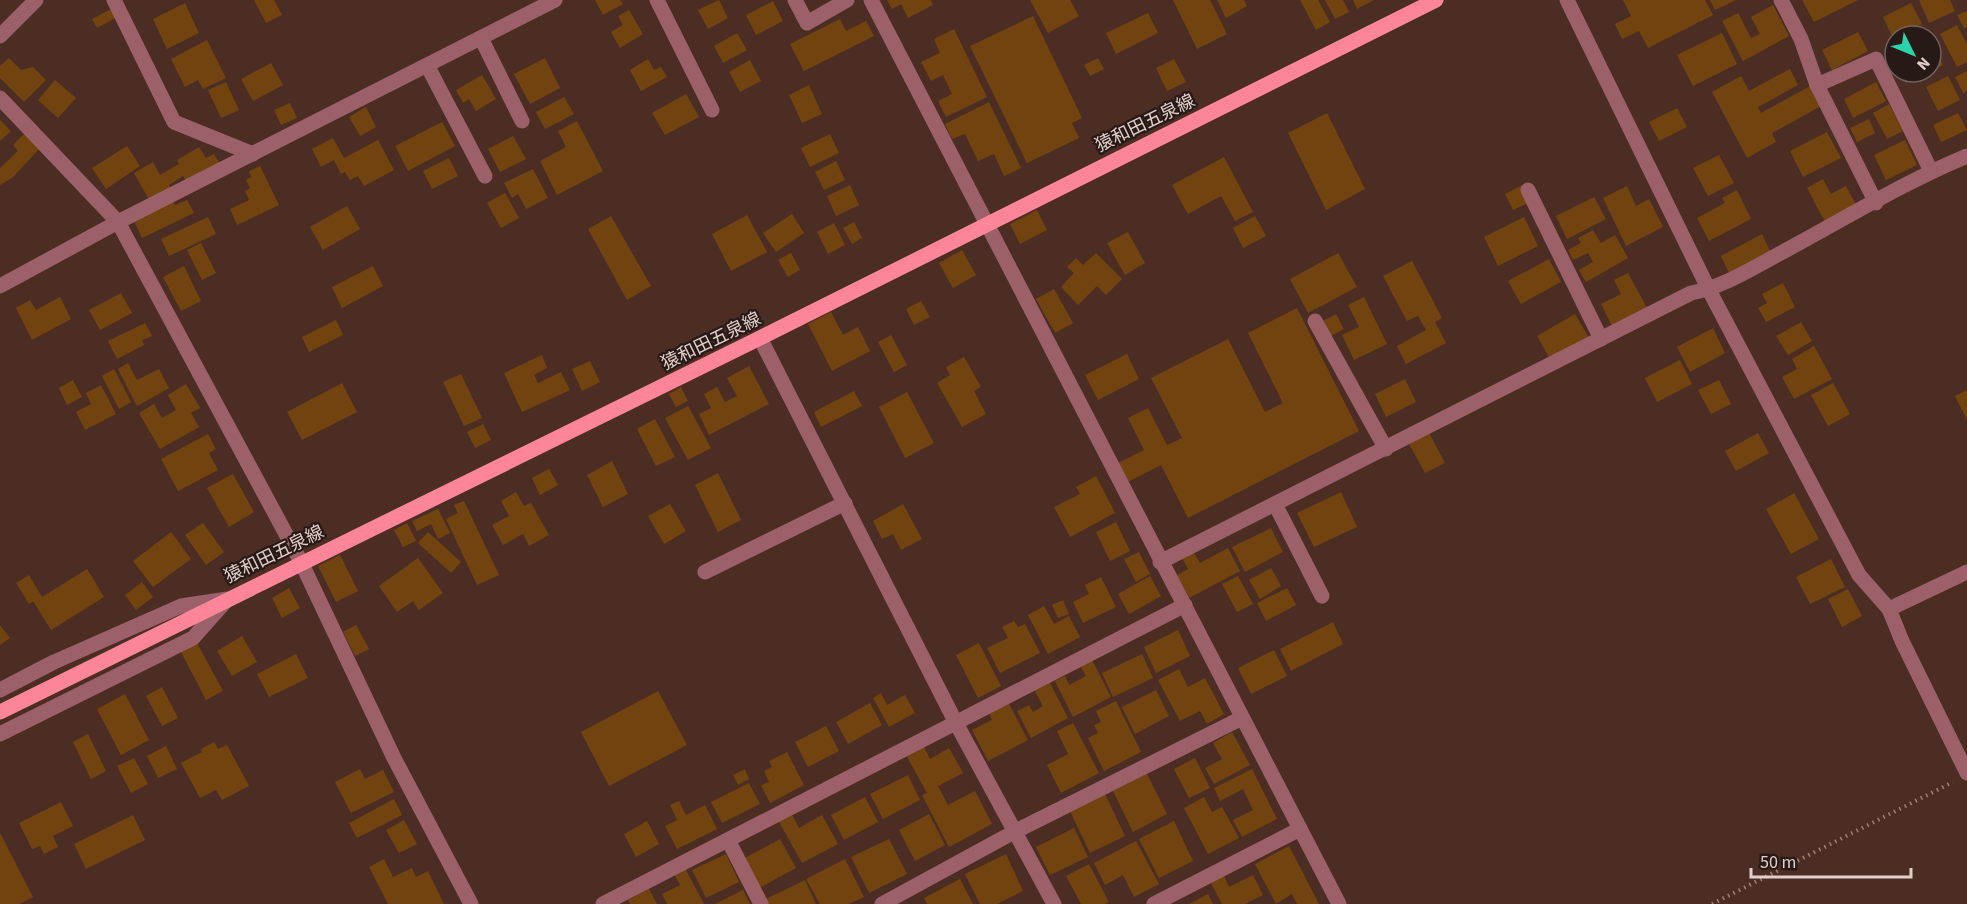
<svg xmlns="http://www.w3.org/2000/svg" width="1967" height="904" font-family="'Source Sans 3','Noto Sans JP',sans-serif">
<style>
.building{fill:#71440f}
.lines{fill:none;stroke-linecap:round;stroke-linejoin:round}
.path{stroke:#9a817a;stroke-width:4;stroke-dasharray:1.5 4.5;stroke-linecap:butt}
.minor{stroke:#9b6068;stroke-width:15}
.major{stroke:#fc859a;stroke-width:15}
.labels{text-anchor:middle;stroke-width:4.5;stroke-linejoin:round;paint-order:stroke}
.street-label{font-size:18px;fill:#e3cfc9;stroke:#271915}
</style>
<rect width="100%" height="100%" fill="#4b2d24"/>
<g class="building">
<path d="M254,0H274L282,15L266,23Z"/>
<path d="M595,0H620L623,4L603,15Z"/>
<path d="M719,0L728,18L708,29L698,10Z"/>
<path d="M887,0H931L933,5L908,18L901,4L892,9Z"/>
<path d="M1030,0H1070L1079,16L1048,33Z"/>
<path d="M1173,0H1210L1227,34L1197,49Z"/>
<path d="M1217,0H1244L1247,6L1226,18Z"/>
<path d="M1300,0H1318L1330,22L1316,30Z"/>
<path d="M1325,0H1343L1349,12L1335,19Z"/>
<path d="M1353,0H1374L1357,9Z"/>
<path d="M1623,0H1705L1713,15L1648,48L1639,31L1622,39L1615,24L1631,16Z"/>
<path d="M1710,0H1736L1715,10Z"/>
<path d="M1802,0H1858L1814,22Z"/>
<path d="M1919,0H1950L1955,11L1929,23Z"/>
<path d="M773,1L783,21L756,35L746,15Z"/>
<path d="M185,3L199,33L167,49L153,19Z"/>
<path d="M1911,3L1922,24L1893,38L1883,17Z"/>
<path d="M1773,5L1789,36L1743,61L1722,21L1738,13L1751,38L1760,34L1751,17Z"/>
<path d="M111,9L115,18L97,28L92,19Z"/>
<path d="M629,10L643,34L620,48L611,32L623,25L618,16Z"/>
<path d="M1967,11V27L1964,28L1957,15Z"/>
<path d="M1148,13L1158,33L1116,54L1106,33Z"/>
<path d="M1033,16L1082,118L1072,123L1079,138L1027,163L970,46Z"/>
<path d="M840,19L846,31L866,21L874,36L804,71L790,44Z"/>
<path d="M1957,25L1967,44V62L1957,67L1940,34Z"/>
<path d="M954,29L987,97L946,117L938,101L952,94L943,75L931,81L921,62L940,53L934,39Z"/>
<path d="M1858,32L1868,51L1832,70L1822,50Z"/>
<path d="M737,33L747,50L723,63L714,46Z"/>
<path d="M1722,33L1737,64L1693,86L1677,55Z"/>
<path d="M207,40L226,78L203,89L198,80L185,87L171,59Z"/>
<path d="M1931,41L1943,65L1931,71Z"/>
<path d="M9,58L21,70L33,67L46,80L24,102L0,78V66Z"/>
<path d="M545,58L560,88L530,104L514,74Z"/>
<path d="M1098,58L1104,69L1090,76L1084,65Z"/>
<path d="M648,59L654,70L661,67L667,77L641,91L630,70Z"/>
<path d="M1174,59L1186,82L1167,91L1156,68Z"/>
<path d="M750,60L761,81L740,92L729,72Z"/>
<path d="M271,63L283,85L253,101L241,79Z"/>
<path d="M1790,69L1798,85L1758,107L1761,113L1810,86L1821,106L1772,133L1776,142L1747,158L1712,92L1741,76L1749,91Z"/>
<path d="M1967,71V91L1963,93L1955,77Z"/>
<path d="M1901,72H1929L1906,83Z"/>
<path d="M482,75L496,99L476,111L469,99L463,103L456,90Z"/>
<path d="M1948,76L1960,100L1938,111L1926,87Z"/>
<path d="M55,80L76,98L58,118L38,100Z"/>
<path d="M226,82L239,110L221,118L208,90Z"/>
<path d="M1876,82L1886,101L1853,118L1844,99Z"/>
<path d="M809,85L822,114L802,123L789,95Z"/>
<path d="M686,94L699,117L665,135L652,113Z"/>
<path d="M564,97L574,114L545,129L536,112Z"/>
<path d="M989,102L1021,168L1004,176L994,154L978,161L965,134L952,139L945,124Z"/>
<path d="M290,103L297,118L281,125L274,110Z"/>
<path d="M1889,104L1903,131L1887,139L1873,113Z"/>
<path d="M366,107L376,127L360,136L349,117Z"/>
<path d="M1677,108L1687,127L1659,141L1649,122Z"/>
<path d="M1327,113L1365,189L1326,210L1288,133Z"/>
<path d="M1958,113L1967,130L1941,142L1933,125Z"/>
<path d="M1869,119L1875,133L1857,142L1850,128Z"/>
<path d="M0,120L11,131L0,141Z"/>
<path d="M577,121L603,171L557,195L540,161L566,147L558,131Z"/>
<path d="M442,122L455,146L408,171L395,146Z"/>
<path d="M1827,132L1841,158L1803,177L1790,151Z"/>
<path d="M24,134L39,149L12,178L0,185V168L18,151L13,145Z"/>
<path d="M830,134L839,153L810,167L801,148Z"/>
<path d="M513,136L526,159L500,172L488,149Z"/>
<path d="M333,138L344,158L378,140L394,170L364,186L358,176L350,180L345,172L341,174L334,160L321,167L312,149Z"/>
<path d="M1905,140L1917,165L1886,180L1874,155Z"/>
<path d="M127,146L140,166L106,189L92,168Z"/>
<path d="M199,147L206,158L214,154L221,165L188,184L183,176L169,185L172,191L151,203L134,173L153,162L160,175L179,164L177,160Z"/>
<path d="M1719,155L1734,183L1708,196L1693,168Z"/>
<path d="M1224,157L1253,212L1235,221L1221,196L1188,214L1172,185Z"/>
<path d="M449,158L458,176L432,189L423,171Z"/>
<path d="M836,161L845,180L824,190L815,172Z"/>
<path d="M260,166L279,205L237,225L230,209L249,200L245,191L250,188L246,180L251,177L249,171Z"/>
<path d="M533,169L548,198L526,209L518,194L512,198L504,183Z"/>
<path d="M1823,179L1831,194L1846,186L1856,205L1825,222L1807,188Z"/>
<path d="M850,185L859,205L836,216L827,196Z"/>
<path d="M1522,185L1530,202L1513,210L1505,194Z"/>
<path d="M1627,186L1636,206L1649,199L1663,227L1626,246L1603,198Z"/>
<path d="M1737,190L1751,219L1709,241L1697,218L1725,203L1722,198Z"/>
<path d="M505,193L519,218L501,228L487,203Z"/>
<path d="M1594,197L1606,219L1567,239L1556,216Z"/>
<path d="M172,200L175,205L187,200L194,213L142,238L133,219Z"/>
<path d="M347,206L360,229L323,250L310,227Z"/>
<path d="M1037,210L1047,230L1020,244L1010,224Z"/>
<path d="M792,214L804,233L776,252L763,233Z"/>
<path d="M747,215L767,252L731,271L712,234Z"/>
<path d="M611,216L651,286L627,300L588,229Z"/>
<path d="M1255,216L1266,236L1243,248L1233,228Z"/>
<path d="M208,217L216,234L169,256L161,239Z"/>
<path d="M1524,217L1538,246L1498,266L1484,237Z"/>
<path d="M854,222L862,238L852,244L843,228Z"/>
<path d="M834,223L845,245L828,254L817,232Z"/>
<path d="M1593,230L1601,243L1615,235L1628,258L1586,282L1579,270L1593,262L1588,253L1573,260L1568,250L1581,243L1578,238Z"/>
<path d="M1128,232L1145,263L1125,275L1107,243Z"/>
<path d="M1762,234L1771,253L1730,275L1721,256Z"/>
<path d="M201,243L216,273L202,280L187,250Z"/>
<path d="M962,250L976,275L953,288L939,263Z"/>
<path d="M791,253L800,270L788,277L778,260Z"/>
<path d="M1096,253L1122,279L1106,295L1097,286L1078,305L1061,287L1074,273L1067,267L1076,258L1083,265Z"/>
<path d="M1338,253L1357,287L1308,313L1290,279Z"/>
<path d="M1549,259L1561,282L1521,304L1508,281Z"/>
<path d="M1412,261L1442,318L1435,322L1446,343L1406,364L1397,346L1426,330L1418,316L1407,321L1383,276Z"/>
<path d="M184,266L201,301L181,311L163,277Z"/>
<path d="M373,266L383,286L342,308L332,287Z"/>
<path d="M1628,273L1647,308L1612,326L1601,304L1621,294L1614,280Z"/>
<path d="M1783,283L1795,307L1766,322L1758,308L1767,303L1762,294Z"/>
<path d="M1054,289L1073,323L1055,333L1036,299Z"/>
<path d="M121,293L132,313L100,330L89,310Z"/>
<path d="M60,297L71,319L32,340L16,308L30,300L36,310Z"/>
<path d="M1364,297L1387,344L1354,360L1342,335L1359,327L1348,305Z"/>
<path d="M921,301L930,317L914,325L906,309Z"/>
<path d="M1297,308L1359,431L1188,518L1161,465L1126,483L1116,464L1144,450L1128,418L1148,408L1167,445L1182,438L1151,378L1228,339L1265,412L1283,403L1248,333Z"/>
<path d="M831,312L843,335L858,327L870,351L832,371L808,324Z"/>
<path d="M1336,314L1344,329L1331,336L1323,321Z"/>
<path d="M1575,314L1589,338L1550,359L1537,336Z"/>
<path d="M336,320L343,335L309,352L302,337Z"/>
<path d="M1801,322L1812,341L1788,355L1776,336Z"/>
<path d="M145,323L152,336L142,340L144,345L117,359L108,341Z"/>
<path d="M1713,328L1725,353L1690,372L1677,347Z"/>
<path d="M891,335L907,365L894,372L878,342Z"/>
<path d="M1814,346L1832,379L1794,399L1782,377L1797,369L1792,359Z"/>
<path d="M1127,354L1139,379L1098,400L1085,375Z"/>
<path d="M542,355L547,368L534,375L538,383L561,372L570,390L522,412L504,373Z"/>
<path d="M964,357L981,387L974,391L986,414L962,427L937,383L950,375L946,367Z"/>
<path d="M1680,360L1692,384L1657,402L1645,378Z"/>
<path d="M590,361L600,382L582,391L572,369Z"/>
<path d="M128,363L137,380L159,369L169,388L137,406L118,369Z"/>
<path d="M749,366L769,404L709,435L699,414L711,408L704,394L717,387L725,402L737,396L727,378Z"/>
<path d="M114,369L131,402L119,409L102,376Z"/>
<path d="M461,374L482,418L464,426L443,382Z"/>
<path d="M1405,379L1416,402L1386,417L1375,394Z"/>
<path d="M73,380L82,397L67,405L59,388Z"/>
<path d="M1719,380L1731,404L1711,414L1698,390Z"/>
<path d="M342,383L357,412L302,440L287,412Z"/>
<path d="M1833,383L1850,414L1828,426L1811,395Z"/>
<path d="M186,384L200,408L191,413L199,427L160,449L139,413L154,404L162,418L176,410L168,395Z"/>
<path d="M101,385L116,414L85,430L76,412L91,404L86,393Z"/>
<path d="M681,387L688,401L676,407L669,394Z"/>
<path d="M1967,390V420L1955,396Z"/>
<path d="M854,391L862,406L821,427L814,412Z"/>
<path d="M907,392L934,443L905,458L879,407Z"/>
<path d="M688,406L711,448L688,460L665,418Z"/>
<path d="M655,419L675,457L656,466L637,429Z"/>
<path d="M483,424L491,440L475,448L467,432Z"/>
<path d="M1428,431L1445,463L1425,473L1408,442Z"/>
<path d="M1758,433L1769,453L1736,471L1725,451Z"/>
<path d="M208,434L216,449L209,453L218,470L178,491L161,459Z"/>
<path d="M612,461L628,494L603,507L587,475Z"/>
<path d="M549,469L558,485L540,495L532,478Z"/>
<path d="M718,473L741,520L718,532L695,485Z"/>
<path d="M233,474L254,512L229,527L207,488Z"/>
<path d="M1096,476L1115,513L1070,537L1054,507L1080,494L1076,487Z"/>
<path d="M516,492L524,506L531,503L549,535L529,546L523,534L503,545L492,525L509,516L501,501Z"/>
<path d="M1341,492L1357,527L1314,547L1297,513Z"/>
<path d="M1794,493L1819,539L1791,554L1766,509Z"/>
<path d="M464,501L499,575L477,585L446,519L458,513L454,505Z"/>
<path d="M670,504L686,531L664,544L648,516Z"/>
<path d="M903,504L922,539L901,550L893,534L882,539L873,521Z"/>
<path d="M438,509L450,533L438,539L431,524L417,531L412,521Z"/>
<path d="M1116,522L1130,551L1110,561L1096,532Z"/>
<path d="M203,523L224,552L206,565L185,535Z"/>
<path d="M407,523L416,541L403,547L394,530Z"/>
<path d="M1271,528L1283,552L1245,572L1232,547Z"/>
<path d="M171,532L191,559L153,587L133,561Z"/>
<path d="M428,532L461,562L451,573L418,543Z"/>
<path d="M1228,548L1240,571L1189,598L1177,575L1188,569L1181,556L1192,550L1200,563Z"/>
<path d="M1139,552L1150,574L1136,582L1124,559Z"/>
<path d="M340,555L358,591L336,602L318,566Z"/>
<path d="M418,558L443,593L419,610L413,601L397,612L379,586Z"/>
<path d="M1831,559L1845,587L1810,604L1796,577Z"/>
<path d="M1271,568L1281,586L1260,599L1249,580Z"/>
<path d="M87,569L104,597L51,630L33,601L29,604L16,583L29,575L42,597Z"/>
<path d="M1150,576L1161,596L1129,614L1118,594Z"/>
<path d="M1238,576L1253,604L1237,612L1222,584Z"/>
<path d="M1101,577L1116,607L1083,623L1073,602L1089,594L1085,585Z"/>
<path d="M142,582L153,597L136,610L125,595Z"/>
<path d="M289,588L300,608L282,618L272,598Z"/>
<path d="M1287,588L1296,605L1266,621L1257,603Z"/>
<path d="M1848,589L1862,616L1842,627L1828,599Z"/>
<path d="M1063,600L1069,614L1058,618L1052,605Z"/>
<path d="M1044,606L1054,624L1069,616L1080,637L1048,654L1028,615Z"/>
<path d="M1014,621L1018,627L1025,624L1040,653L1000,673L987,648L1008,638L1002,627Z"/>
<path d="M1333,622L1343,644L1291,671L1280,649Z"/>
<path d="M0,625L10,638L0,645Z"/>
<path d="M356,625L369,649L355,656L343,632Z"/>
<path d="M1178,630L1190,656L1156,673L1144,647Z"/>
<path d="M242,636L257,662L232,676L217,651Z"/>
<path d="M197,643L223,691L206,700L181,652Z"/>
<path d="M979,643L1001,686L978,698L956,655Z"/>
<path d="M1274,650L1287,676L1251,694L1238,668Z"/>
<path d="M296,654L308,678L269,697L257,674Z"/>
<path d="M1142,654L1153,678L1113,697L1102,673Z"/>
<path d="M1091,658L1111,697L1073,717L1055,681L1065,676L1069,685L1086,676L1079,664Z"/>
<path d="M1179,669L1188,687L1205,678L1224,714L1207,724L1200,711L1180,721L1158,680Z"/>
<path d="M1049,681L1068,718L1031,738L1017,711L1029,705L1033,712L1043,706L1034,689Z"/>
<path d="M162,687L178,718L162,726L146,696Z"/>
<path d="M1156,690L1169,716L1135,734L1122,707Z"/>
<path d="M658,691L687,745L609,786L581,732Z"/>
<path d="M881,693L887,705L905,695L915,713L889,727L873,698Z"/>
<path d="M125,694L149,740L121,755L97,709Z"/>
<path d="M1116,701L1141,752L1104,771L1088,738L1098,733L1094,725L1101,722L1096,711Z"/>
<path d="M1008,702L1028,740L988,761L972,730L992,720L989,713Z"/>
<path d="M870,703L882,725L848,744L836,722Z"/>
<path d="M1073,723L1099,773L1061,793L1047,765L1068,754L1057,731Z"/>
<path d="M826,726L839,751L808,767L795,742Z"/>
<path d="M1232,732L1250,765L1214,784L1205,768L1222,759L1213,743Z"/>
<path d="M88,734L106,771L91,779L73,742Z"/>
<path d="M214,742L218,749L227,745L249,786L222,800L216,790L200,798L181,763L202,752L201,749Z"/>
<path d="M923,745L930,759L949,748L963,773L938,786L948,805L975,791L992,824L949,847L922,795L927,793L906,755Z"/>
<path d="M166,746L177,769L158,778L147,756Z"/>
<path d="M787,752L804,785L770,803L761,785L769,782L764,771L772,767L769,761Z"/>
<path d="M134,758L148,784L131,793L117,766Z"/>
<path d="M1195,758L1210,788L1189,798L1174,769Z"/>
<path d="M360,769L365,779L383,770L394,792L351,813L335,782Z"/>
<path d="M745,769L749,779L738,785L733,775Z"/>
<path d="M1252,769L1277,819L1242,837L1233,820L1253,810L1243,789L1220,801L1214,788Z"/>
<path d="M1147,774L1167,814L1133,832L1113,791Z"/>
<path d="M908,775L920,800L883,819L870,794Z"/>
<path d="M749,783L760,804L722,823L711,802Z"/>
<path d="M1105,794L1125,836L1090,853L1070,811Z"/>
<path d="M865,797L878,822L844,840L831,815Z"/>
<path d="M1204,797L1212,812L1222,807L1239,838L1208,854L1184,808Z"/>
<path d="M394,799L402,815L357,838L349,823Z"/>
<path d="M679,801L686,815L705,805L717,829L677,849L665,826L677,820L670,805Z"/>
<path d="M61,802L73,826L53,836L58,847L44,854L40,846L32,849L19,823Z"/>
<path d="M791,813L799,828L822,815L838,844L802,863L778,820Z"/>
<path d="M929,814L945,845L915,861L899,830Z"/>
<path d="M133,815L145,840L86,869L74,844Z"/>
<path d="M404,820L417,844L399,853L386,830Z"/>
<path d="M647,821L659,844L636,857L624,834Z"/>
<path d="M1174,821L1193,861L1159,878L1139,839Z"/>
<path d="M1074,828L1088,857L1050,875L1036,847Z"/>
<path d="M0,833L33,897L20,904H0Z"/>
<path d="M780,839L796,868L759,888L743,859Z"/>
<path d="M889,839L907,874L869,893L851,857Z"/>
<path d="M1136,841L1159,884L1134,897L1123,875L1105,885L1094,863Z"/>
<path d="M1289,846L1319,904H1297L1292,894L1276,904L1255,864Z"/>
<path d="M726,854L739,882L706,898L692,870Z"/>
<path d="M1006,854L1023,891L997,904H980L965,874Z"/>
<path d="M384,859L393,877L412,868L416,877L428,871L444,904H388L369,867Z"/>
<path d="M845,859L864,897L849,904H820L806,879Z"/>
<path d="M1089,864L1109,902L1105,904H1081L1066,876Z"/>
<path d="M685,868L704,904H667L662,894L680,885L674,874Z"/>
<path d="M1223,874L1229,887L1253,875L1263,895L1245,904H1222L1210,881Z"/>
<path d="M960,879L973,904H927L924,898Z"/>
<path d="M805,880L816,904H768L766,899Z"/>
<path d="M649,889L657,904H630L628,900Z"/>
<path d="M743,890L750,904H715Z"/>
<path d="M1208,894L1213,904H1189Z"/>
</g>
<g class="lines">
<path class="path" d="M1712,904L1953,782"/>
<g class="minor">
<path d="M114,0L174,122L253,154"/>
<path d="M657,0L712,110"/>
<path d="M795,0L807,23L847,0"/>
<path d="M871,0L1339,904"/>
<path d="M1567,0L1709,290L1859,575L1889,609L1902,641L1967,773"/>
<path d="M1781,0L1801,39L1817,85L1876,203"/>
<path d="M0,36L36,0"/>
<path d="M481,38L522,121"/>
<path d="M428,67L485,176"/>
<path d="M1817,85L1876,59L1931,171"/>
<path d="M0,98L118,222L301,562L394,758L471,904"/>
<path d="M1528,190L1601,339"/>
<path d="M0,286L118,222L555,0"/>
<path d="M1315,321L1386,449"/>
<path d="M760,338L956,723L1054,904"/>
<path d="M1275,504L1322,596"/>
<path d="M1160,562L1691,293C1723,287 1751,269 1779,254C1841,221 1902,183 1967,156"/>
<path d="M705,572L845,503"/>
<path d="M1889,609L1967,572"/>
<path d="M0,690L54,662L181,606L227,599"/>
<path d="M0,734L193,638L225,602"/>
<path d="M728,840L761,904"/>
<path d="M603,904L1185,605"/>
<path d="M882,904L1014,832L1242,718"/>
<path d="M1154,904L1300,829"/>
</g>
<path class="major" d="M0,712L760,338L1436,0"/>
</g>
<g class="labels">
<g class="street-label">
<text transform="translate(1145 123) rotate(-26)" y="6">猿和田五泉線</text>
<text transform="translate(711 341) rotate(-26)" y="6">猿和田五泉線</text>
<text transform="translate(274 554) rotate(-26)" y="6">猿和田五泉線</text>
</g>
</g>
<g transform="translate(1913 54) rotate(133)"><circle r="28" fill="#271915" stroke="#72625d" stroke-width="1.5"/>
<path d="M0-4.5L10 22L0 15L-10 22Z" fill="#2ad5ac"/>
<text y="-9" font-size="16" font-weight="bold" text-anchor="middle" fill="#e3cfc9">N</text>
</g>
<path d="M1751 868v9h160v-9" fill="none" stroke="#e3cfc9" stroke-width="3"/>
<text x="1760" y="868" font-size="18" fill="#e3cfc9" stroke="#271915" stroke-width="4.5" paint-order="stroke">50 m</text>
</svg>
